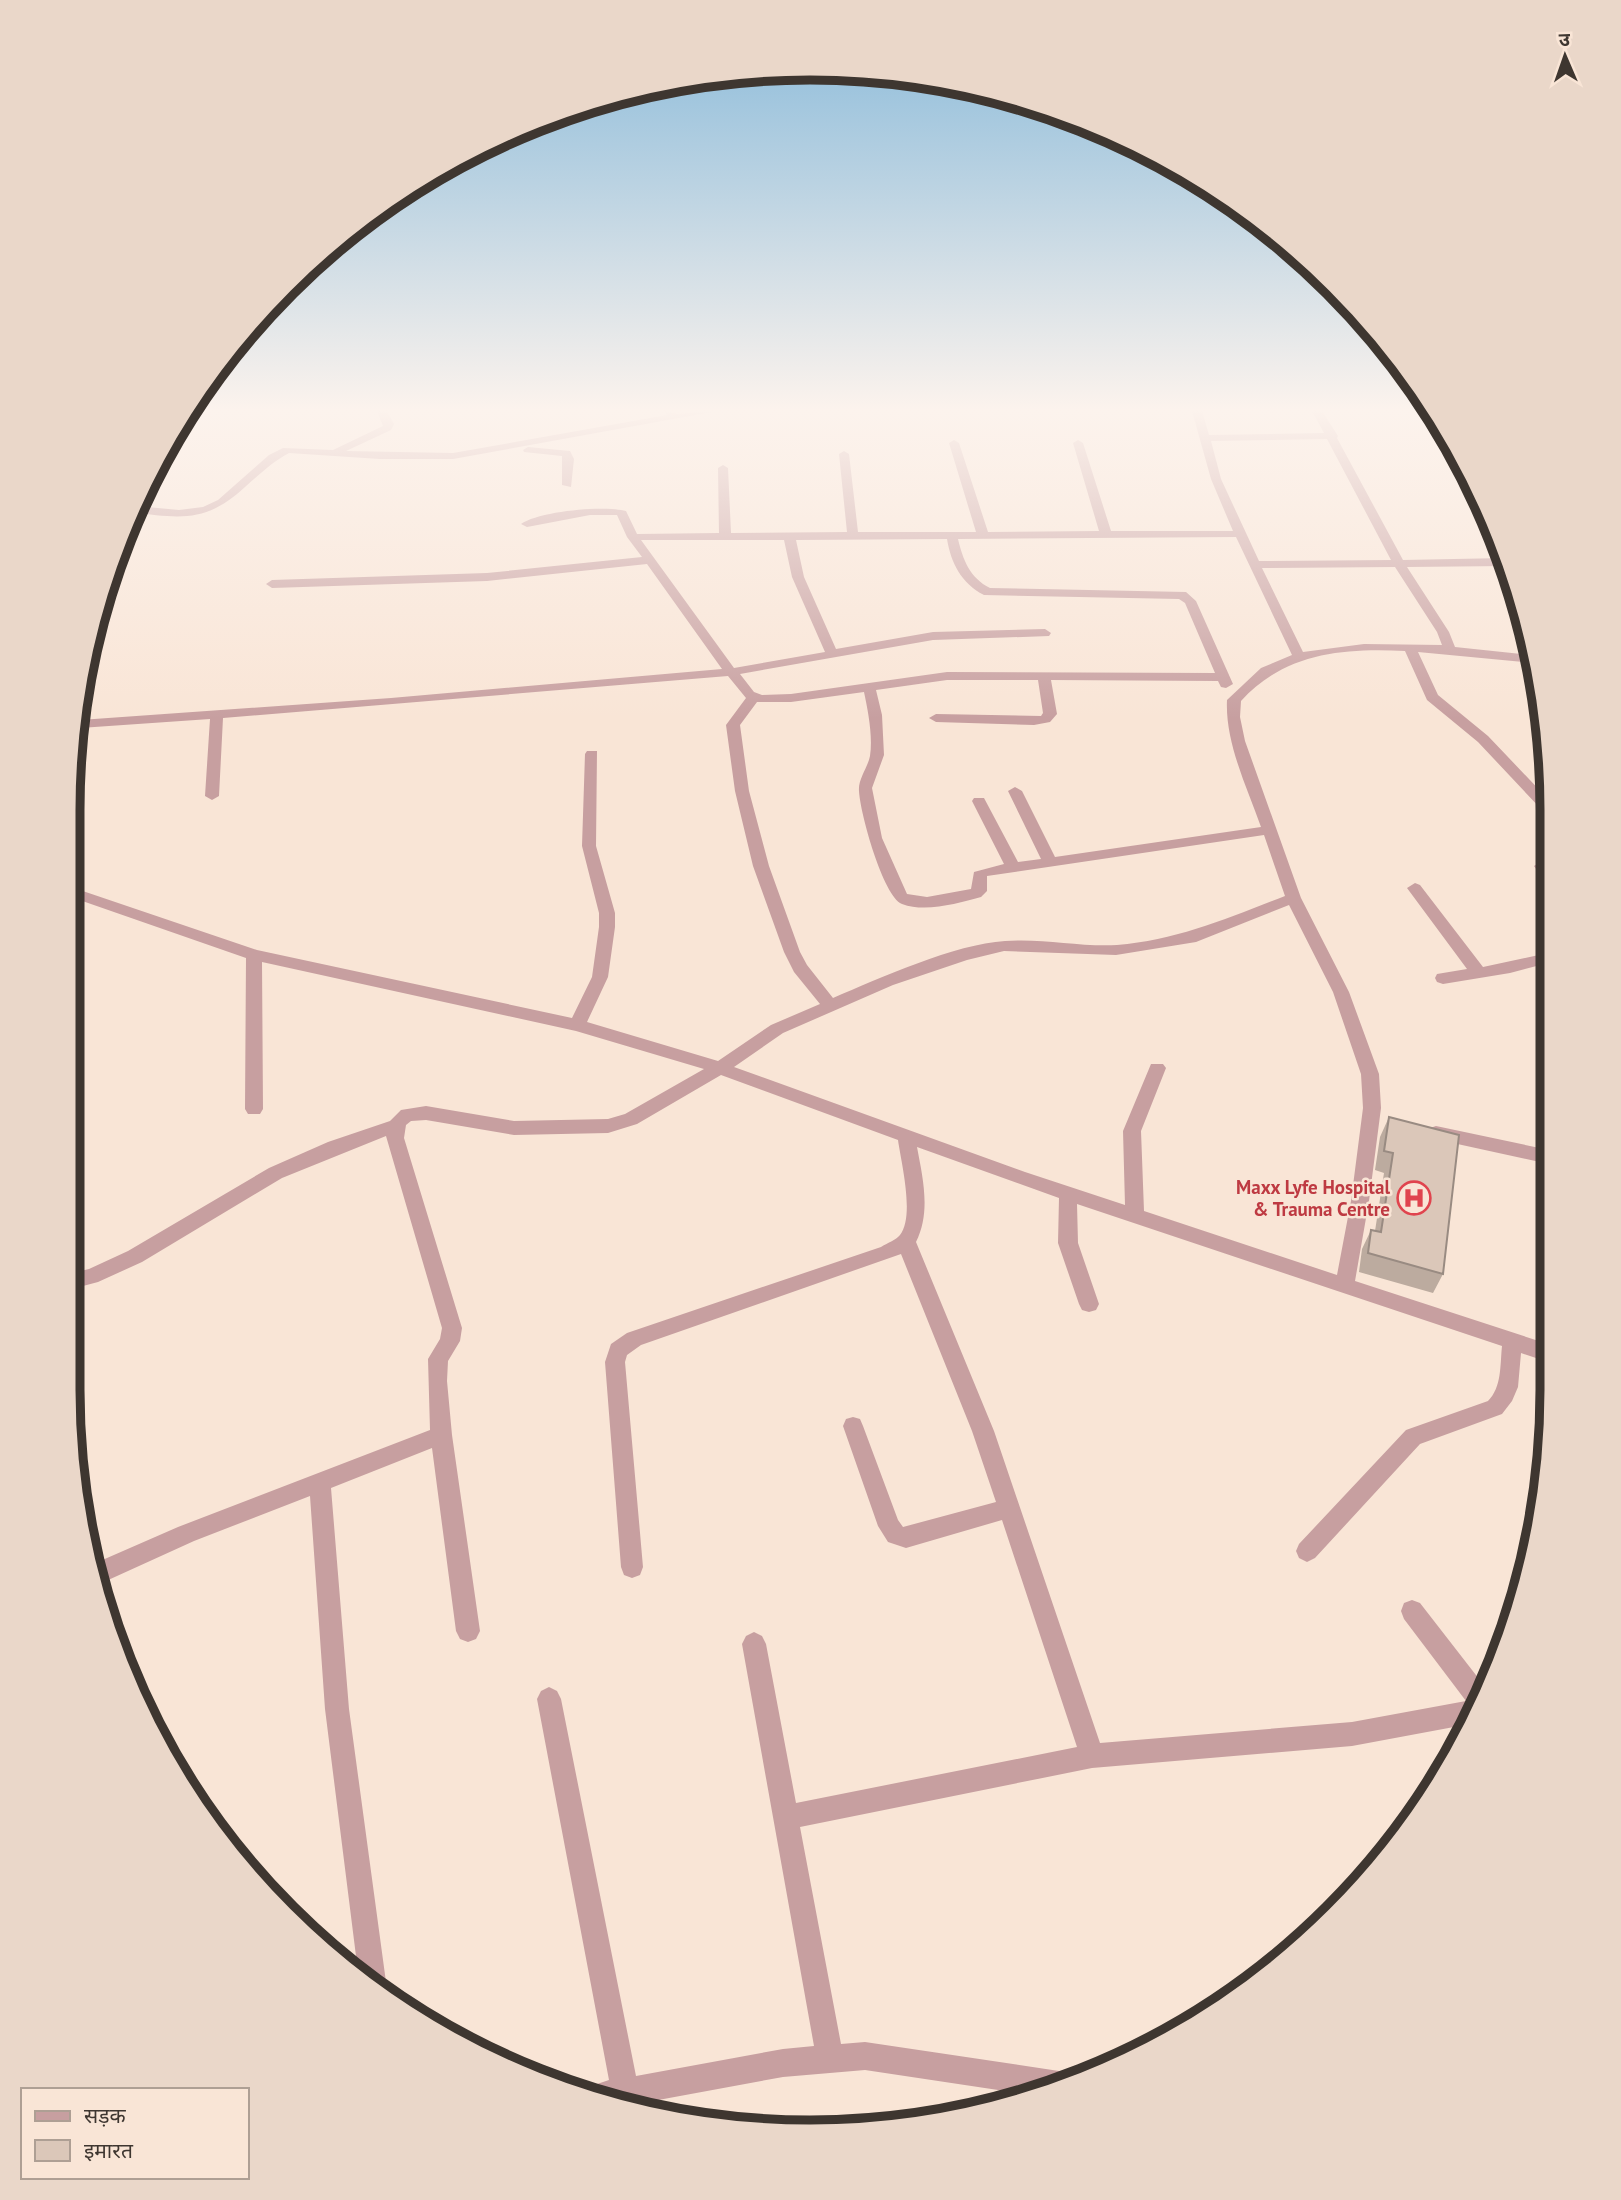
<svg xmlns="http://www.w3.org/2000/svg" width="1621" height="2200" font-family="'PT Sans','Noto Sans Devanagari',sans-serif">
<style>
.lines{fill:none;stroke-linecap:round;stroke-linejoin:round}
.minor{fill:#c79fa0;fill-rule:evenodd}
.wall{fill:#bcab9f}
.building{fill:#dbc7b9;stroke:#998b82;stroke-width:2}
.labels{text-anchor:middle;stroke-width:5;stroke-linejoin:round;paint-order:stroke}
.health-label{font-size:19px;font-weight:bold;fill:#be3a42;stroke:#f9e5d6;text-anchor:end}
.rim{fill:none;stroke:#3e3630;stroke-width:9}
</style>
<rect width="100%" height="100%" fill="#f9e5d6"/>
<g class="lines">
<g class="minor">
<path d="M377,411H387L394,424L391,430L346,451L453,453L667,415L664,411L677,414L717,411L453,459H380L289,453C272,462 259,475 245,487C207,522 182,519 132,512L136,506L179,510L203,507L218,500L269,455L283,448L333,450L383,426Z"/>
<path d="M1192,411H1202L1209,435L1324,433L1312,411H1322L1338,436L1337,438L1403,560L1505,558L1506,566L1407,567L1449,632L1455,647L1531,655L1533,663L1418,652L1438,695L1488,736L1547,798V811L1542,810L1478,742L1427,700L1405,651C1342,648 1285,653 1241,701L1240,717L1245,741L1301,898L1349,992L1379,1074L1381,1108L1369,1201L1355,1281L1551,1345V1363L1521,1353L1518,1387L1512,1401L1502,1414L1420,1444L1315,1558L1307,1562L1299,1558L1296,1551L1299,1544L1406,1430L1488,1401C1502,1387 1500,1365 1502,1346L1077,1204L1078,1243L1099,1304L1096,1310L1089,1312L1082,1310L1079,1304L1058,1243L1059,1198L917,1147C923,1179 931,1212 916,1242L994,1431L1100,1743L1352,1722L1466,1701L1404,1619L1401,1611L1404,1603L1412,1600L1420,1603L1486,1688L1470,1724L1352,1746L1092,1768L800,1827L841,2044L865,2042L1059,2071L1069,2075L1071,2081L1025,2094L865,2070L783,2077L642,2103L640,2109L589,2091L591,2086L609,2080L537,1699L541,1691L549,1687L557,1691L561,1699L636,2076L783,2049L814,2046L742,1644L746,1636L754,1632L762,1636L766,1644L796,1803L1077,1747L1002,1520L906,1548L888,1542L878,1526L843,1426L846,1419L853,1417L860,1419L863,1426L898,1520L903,1527L996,1502L972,1431L901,1254L641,1345L627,1355L625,1362L643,1567L640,1575L632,1578L624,1575L621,1567L605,1362L611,1344L627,1333L881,1247C887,1243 896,1240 900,1235C915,1216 901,1162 898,1140L721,1075L637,1124L608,1133L514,1135L426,1120L411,1121L406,1125L404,1138L462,1328L460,1341L448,1361L447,1381L452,1435L480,1631L476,1639L468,1642L460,1639L456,1631L432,1448L331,1488L349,1709L386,1982L383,1989L358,1972L325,1709L310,1496L194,1541L95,1586L91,1565L178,1527L430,1430L428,1359L440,1339L442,1328L386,1136L282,1178L142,1262L98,1282L68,1290V1274L89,1269L128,1251L269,1168L328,1142L390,1121L401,1110L426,1106L514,1121L608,1119L625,1114L704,1069L576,1031L262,962L263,1109L260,1114H248L245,1109L246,958L68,896V886L257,950L572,1018L592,977L599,927V913L582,846L585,754L587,751H597L596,846L615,913V927L608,977L587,1022L718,1061L771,1025L820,1004L794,972L784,952L753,866L735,791L726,725L746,698L728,676L223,718L219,796L212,800L205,796L210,719L80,728V720L391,698L722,669L647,564L487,581L272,588L266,584L272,580L487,573L642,557L627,537L617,515H590L527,527L521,524C539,511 604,505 626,511L637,534L719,533L718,468L723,465L728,468L731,533L847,532L839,454L844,451L849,454L858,532H976L949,443L954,440L959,443L988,532L1099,531L1073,443L1078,440L1083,443L1111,531H1233L1211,479ZM1327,439L1391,560L1259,561L1221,479L1211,441ZM1236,537L1292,655L1261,668L1227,700C1225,743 1247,787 1261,827L1055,857L1022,791L1015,787L1008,791L1041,859L1018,862L984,798H974L972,801L1004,864L974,872L971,889L927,897L907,894L882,838L872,788L884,755L882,715L876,690L947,680H1038L1043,713L1041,716L936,714L929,718L936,722L1034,725L1050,722L1057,714L1051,680L1218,681L1221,687L1226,688L1233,684L1196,601L1186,592L990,588C970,578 963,560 958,539ZM947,539C951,563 961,583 984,595L1179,599L1185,603L1215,673L947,672L791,694L762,695L754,692L740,674L933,640L1049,636L1051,633L1045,629L933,632L836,649L804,577L796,540ZM641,540H784L792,577L825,652L734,668ZM1395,567L1437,632L1442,645L1364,644L1303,652L1262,568ZM864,692C868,711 873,736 870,756C868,767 858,779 859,791C860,813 883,896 902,904C926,913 958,903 981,897L987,891V876L1264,835L1285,896C1228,918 1178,940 1117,945C1080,947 1042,938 1005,941C955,944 880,978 833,998L807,965L800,952L769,866L749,791L740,725L757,702H791ZM1289,905L1333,992L1361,1074L1363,1108L1351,1201L1337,1275L1144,1211L1141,1131L1166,1068L1163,1064H1151L1123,1131L1125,1205L1025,1172L734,1067L783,1033L893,985L967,960L1004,951L1116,955L1196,942Z"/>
<path d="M528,447L570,451L574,459L571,487L562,485V456L524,452L523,450Z"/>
<path d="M1542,861L1547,863V879L1542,877L1534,866Z"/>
<path d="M1415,883L1420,885L1483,967L1548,953V963L1510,973L1443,984L1437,982L1435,978L1437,974L1467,969L1407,888Z"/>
<path d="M1436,1126L1549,1150V1164L1430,1138L1427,1133L1430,1128Z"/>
</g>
</g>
<path class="wall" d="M1389,1117L1443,1274L1433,1293L1359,1272L1362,1249L1371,1230L1375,1231L1384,1173L1375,1170L1380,1137Z"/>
<path class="building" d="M1389,1117L1459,1135L1443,1274L1368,1253L1371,1230L1381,1232L1393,1153L1384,1151Z"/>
<linearGradient id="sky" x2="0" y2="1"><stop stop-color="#85b8d9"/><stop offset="0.57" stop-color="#fcf3ed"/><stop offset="1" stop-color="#fcf3ed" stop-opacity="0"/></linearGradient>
<rect width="1621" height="719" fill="url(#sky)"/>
<defs>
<symbol id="hospital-ring" viewBox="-11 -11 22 22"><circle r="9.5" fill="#f9e5d6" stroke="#e0444e" stroke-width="1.5"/><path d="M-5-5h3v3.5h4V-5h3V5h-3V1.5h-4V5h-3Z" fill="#e0444e"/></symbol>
</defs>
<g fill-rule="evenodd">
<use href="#hospital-ring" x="1395" y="1179" width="38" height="38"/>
</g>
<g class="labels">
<g class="health-label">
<text x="1390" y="1194">Maxx Lyfe Hospital<tspan x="1390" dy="22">&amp; Trauma Centre</tspan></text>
</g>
</g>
<path d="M0 0H1621V2200H0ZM810 80H810A730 730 0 0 1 1540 810V1390A730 730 0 0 1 810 2120H810A730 730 0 0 1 80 1390V810A730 730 0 0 1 810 80Z" fill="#ead7c9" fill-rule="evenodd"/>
<path class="rim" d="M810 80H810A730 730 0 0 1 1540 810V1390A730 730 0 0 1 810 2120H810A730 730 0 0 1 80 1390V810A730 730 0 0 1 810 80Z"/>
<rect x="21" y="2088" width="228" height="91" fill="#f9e5d6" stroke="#ae9f94" stroke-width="2"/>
<rect x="35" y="2111" width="35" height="10" fill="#c79fa0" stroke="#ae9f94" stroke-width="2"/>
<text x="84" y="2123" font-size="21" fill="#3e3630">सड़क</text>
<rect x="35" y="2140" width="35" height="21" fill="#dbc7b9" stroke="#ae9f94" stroke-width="2"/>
<text x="84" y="2158" font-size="21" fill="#3e3630">इमारत</text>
<g transform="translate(1565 56) rotate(358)" stroke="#f9e5d6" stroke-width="5" paint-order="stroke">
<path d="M0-5L12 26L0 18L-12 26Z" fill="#3e3630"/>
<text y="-10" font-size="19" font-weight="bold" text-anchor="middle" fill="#3e3630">उ</text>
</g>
</svg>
